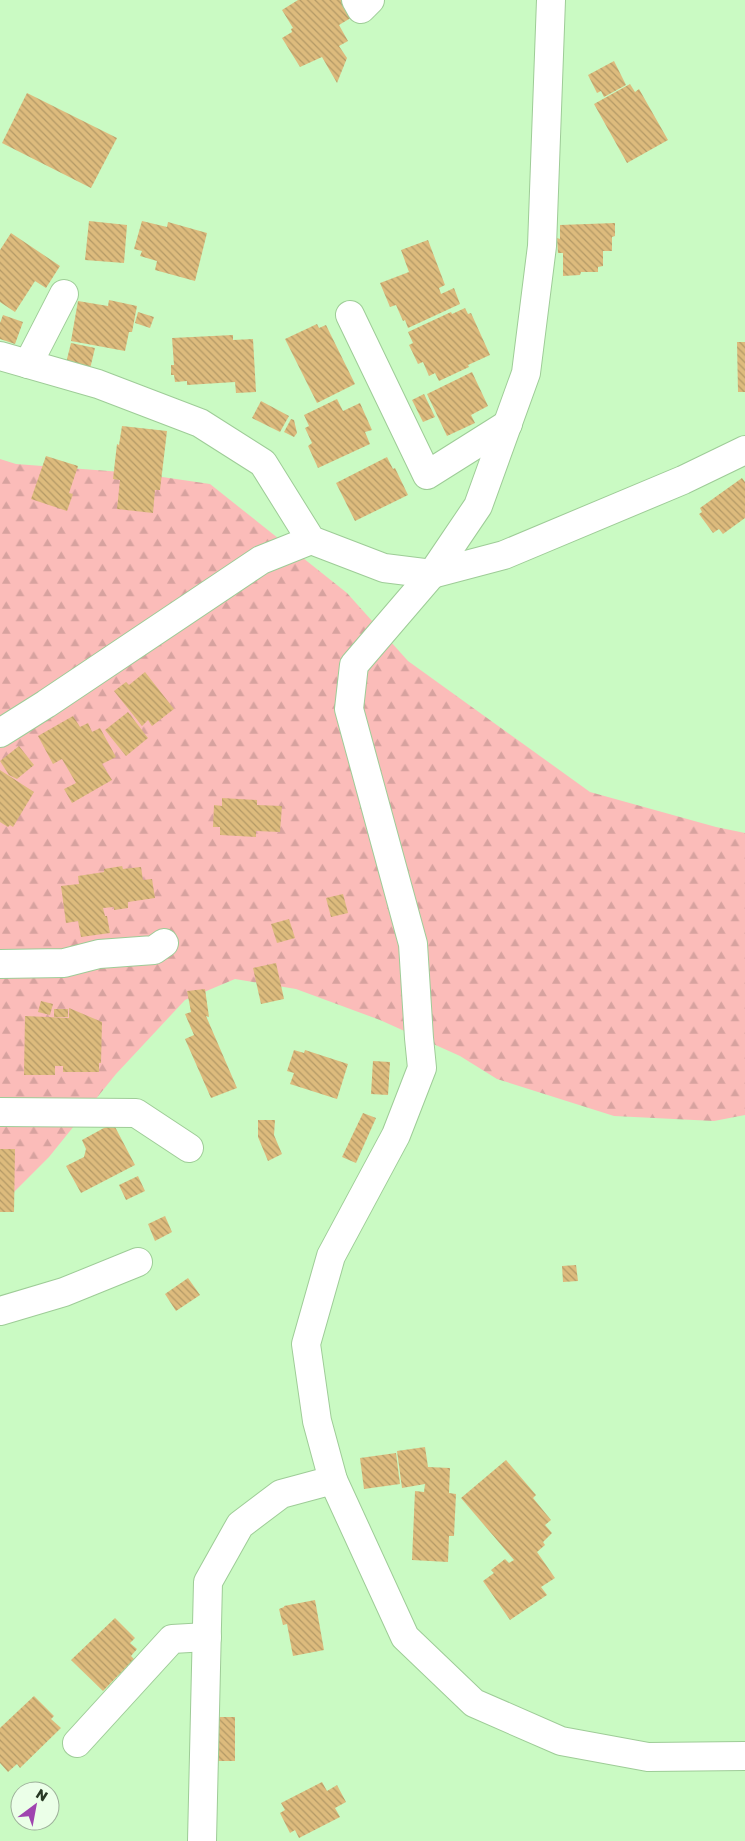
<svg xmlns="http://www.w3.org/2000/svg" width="745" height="1841" font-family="'Golos Text',sans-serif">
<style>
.forest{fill:url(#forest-firs)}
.building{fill:url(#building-back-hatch)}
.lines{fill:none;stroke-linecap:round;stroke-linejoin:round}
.minor-casing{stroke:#9ecc97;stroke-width:30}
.minor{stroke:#fff;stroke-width:28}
</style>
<defs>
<pattern id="forest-firs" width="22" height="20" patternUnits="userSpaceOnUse" patternTransform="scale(1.25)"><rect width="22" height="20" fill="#fbbcb9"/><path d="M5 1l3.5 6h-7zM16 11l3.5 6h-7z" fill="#d7a29f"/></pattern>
<pattern id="building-back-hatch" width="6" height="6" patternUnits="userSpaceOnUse" patternTransform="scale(1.25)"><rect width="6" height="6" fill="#ddbb7d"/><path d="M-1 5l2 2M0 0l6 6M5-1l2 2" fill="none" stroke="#b39966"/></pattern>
</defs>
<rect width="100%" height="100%" fill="#cafac3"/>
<path class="forest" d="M0,459L16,464L135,473L210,484L347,593L408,661L590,792L716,827L745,833V1115L714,1121L614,1116L497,1079L460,1056L380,1020L296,989L235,979L185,1000L116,1074L49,1157L0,1206Z"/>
<g class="building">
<path d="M298,0H344L354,16L339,25L348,41L339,46L347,58L337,83L322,57L300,67L282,38L292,32L291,29L293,28L282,10Z"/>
<path d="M614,61L626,85L604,97L601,91L597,93L588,75Z"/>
<path d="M630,84L635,92L639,89L668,140L627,163L594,104Z"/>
<path d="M27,93L117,138L91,188L2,143Z"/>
<path d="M89,221L127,225L124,263L85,260Z"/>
<path d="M142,221L167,227L168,222L207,233L195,281L155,270L157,261L140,256L142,251L134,249Z"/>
<path d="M615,223V236L612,237V251H603V266L598,267V272H581L580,275L563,276V253H558L557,238L560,239V225Z"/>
<path d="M11,233L60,266L46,288L35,281L15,312L0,302V250Z"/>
<path d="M428,240L445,285L439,288L441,294L454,288L460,304L408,328L405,320L403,321L396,305L390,307L380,283L409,272L401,250Z"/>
<path d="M109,300L137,306L132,332H129L125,351L71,341L78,301L108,306Z"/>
<path d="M465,308L468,314L471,313L490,355L468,365L469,367L439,381L435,373L429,376L423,362L418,364L409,345L413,343L408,332L451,312L452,314Z"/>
<path d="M138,312L154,317L150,328L135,323Z"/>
<path d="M3,315L23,322L15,344L0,339V323Z"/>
<path d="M317,324L319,328L326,325L355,384L317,403L285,339Z"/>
<path d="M233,335V340L253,339L256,392L236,393L235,382L187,385V381L175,382L174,375H171V365H174L172,338Z"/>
<path d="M737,342H745V392H738Z"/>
<path d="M71,343L95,348L89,373L65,367Z"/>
<path d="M472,372L488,406L471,415L475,423L447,436L427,394Z"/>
<path d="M424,394L435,417L423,422L412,400Z"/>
<path d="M337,399L343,411L360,403L372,430L365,432L370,444L318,468L308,446L312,443L305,428L309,426L304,415Z"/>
<path d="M261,401L289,416L280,432L252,418Z"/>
<path d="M291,419L294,420L297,433L294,437L284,432Z"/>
<path d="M122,426L167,431L160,490H155L153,513L117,509L120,480L113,479L117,444L119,445Z"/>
<path d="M46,456L78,466L69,493L73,494L67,511L31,499Z"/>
<path d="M387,457L393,469L395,468L408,495L355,521L336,483Z"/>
<path d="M742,478L745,482V518L723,534L719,529L713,533L699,514L702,512L700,508Z"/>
<path d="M145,672L174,709L152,726L148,720L142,726L114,691L126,682L129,685Z"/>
<path d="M128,712L148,738L126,756L105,730Z"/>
<path d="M73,716L80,727L88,723L92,732L100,728L116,757L102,764L112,780L72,803L64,789L76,783L62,759L53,764L38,736Z"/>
<path d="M19,746L34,765L17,779L9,775L0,761Z"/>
<path d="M0,770L34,792L13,827L10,825L8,827L0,822Z"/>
<path d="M222,798L257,800V805L282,806L280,832L256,831V837L220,835V827H213L214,805L222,806Z"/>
<path d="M122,866L123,869L141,867L143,880L152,879L155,898L128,902V908L114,910V907L103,908L105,916H107L110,933L81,937L78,921L66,923L61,886L79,884L78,876L104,872V869Z"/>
<path d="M343,894L348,913L331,917L326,898Z"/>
<path d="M289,919L295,938L277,943L271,924Z"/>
<path d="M276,963L284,999L261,1004L253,968Z"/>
<path d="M205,989L209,1017L206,1016L237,1088L211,1098L185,1039L194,1035L185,1014L191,1012L187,991Z"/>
<path d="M41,1001L53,1004L50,1015L38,1012Z"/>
<path d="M69,1008L102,1022L101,1063H99V1072H63V1066H55V1075H24L25,1016L69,1018Z"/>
<rect x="54" y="1009" width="14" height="8"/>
<path d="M294,1050L304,1053L305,1050L348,1064L337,1099L290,1084L294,1073L287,1071Z"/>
<path d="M373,1061L390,1062L388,1095L371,1094Z"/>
<path d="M363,1113L376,1118L356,1163L342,1157Z"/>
<path d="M258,1120H275L274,1135L282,1154L268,1161L258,1137Z"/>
<path d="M113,1123L135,1165L81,1193L66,1166L84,1157L86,1149L82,1140Z"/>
<path d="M0,1149H15L14,1212H0Z"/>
<path d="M138,1176L145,1191L126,1200L119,1185Z"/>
<path d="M165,1216L172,1232L155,1241L148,1224Z"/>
<path d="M576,1265L578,1281L563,1282L562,1266Z"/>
<path d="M188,1278L200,1295L176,1311L165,1294Z"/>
<path d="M425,1447L428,1467L450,1468L449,1493L456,1494L454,1536H449L448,1562L412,1560L415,1491L424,1492L425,1484L402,1488L397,1451Z"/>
<path d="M396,1453L400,1484L364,1489L360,1458Z"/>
<path d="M506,1460L536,1495L533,1498L551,1520L545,1525L552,1533L543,1542L545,1545L537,1552L555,1578L541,1587L547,1595L510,1620L483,1581L494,1573L491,1570L505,1559L509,1563L514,1560L461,1498Z"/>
<path d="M315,1600L324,1650L293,1656L287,1624L283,1625L279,1609L284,1607V1606Z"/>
<path d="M115,1618L135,1638L130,1643L137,1649L131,1656L134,1659L103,1691L71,1660Z"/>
<path d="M34,1696L54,1716L51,1719L61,1728L20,1768L17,1764L8,1772L0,1763V1728Z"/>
<rect x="218" y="1717" width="17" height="44"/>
<path d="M322,1782L327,1791L337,1785L346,1802L335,1808L340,1817L299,1838L295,1830L290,1833L280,1813L285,1810L281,1803Z"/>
</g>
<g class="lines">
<defs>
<g id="minor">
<path d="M356,0L361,9L370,0"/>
<path d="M551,0L542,246L526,373L478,506L432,574L354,665L349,709L413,944L419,1038L422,1068L396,1135L331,1256L306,1344L317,1421L333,1480L405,1637L474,1703L561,1741L648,1757L745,1756"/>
<path d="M350,315L427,475L508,424"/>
<path d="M0,356L98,384L200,423L263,463L311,540L384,568L432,574L504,555L683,480L745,450"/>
<path d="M28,364L64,294"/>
<path d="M0,733L46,704L261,560L311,540"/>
<path d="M0,964L64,963L99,954L154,950L164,943"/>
<path d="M0,1112L136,1113L189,1148"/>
<path d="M0,1311L64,1292L138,1262"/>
<path d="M77,1743L172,1639L207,1637"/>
<path d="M202,1841L208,1582L240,1525L281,1494L333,1480"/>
</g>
</defs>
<use href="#minor" class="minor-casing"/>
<use href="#minor" class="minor"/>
</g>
<g transform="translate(35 1806) rotate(32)"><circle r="24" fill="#ebffe8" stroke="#9db09a"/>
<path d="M0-4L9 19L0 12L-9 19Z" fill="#9f44af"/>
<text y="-8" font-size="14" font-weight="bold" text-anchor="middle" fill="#273924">N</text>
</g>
</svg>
